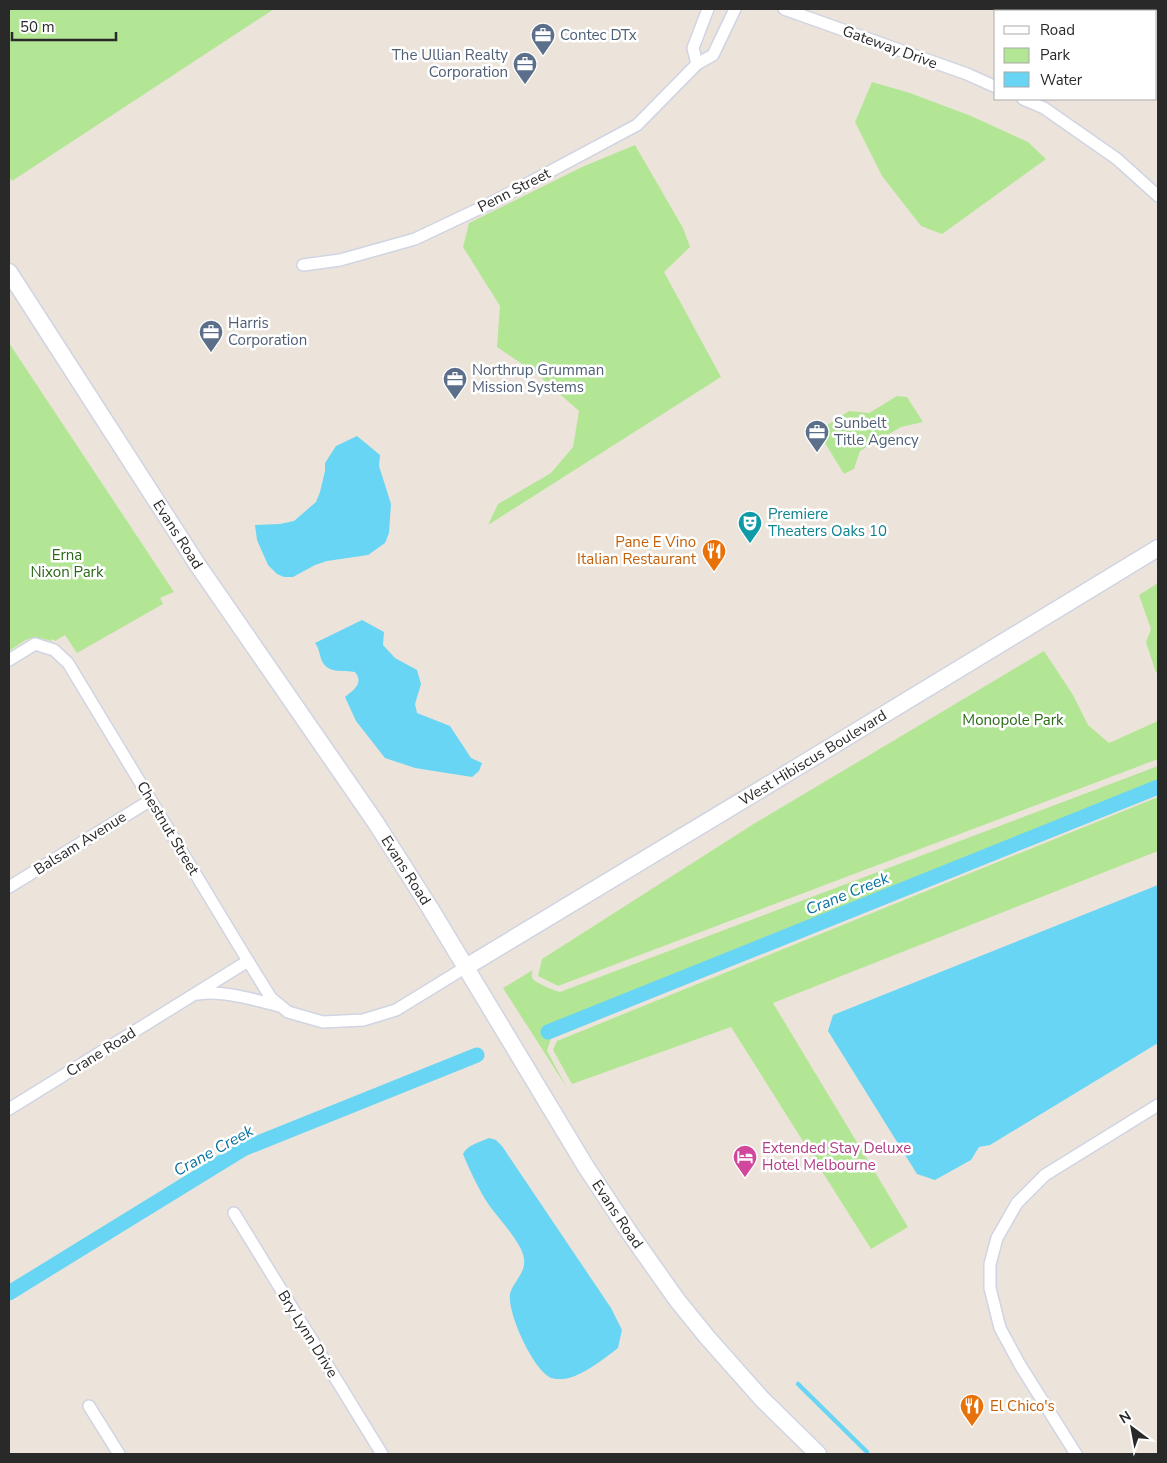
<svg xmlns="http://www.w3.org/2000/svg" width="1167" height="1463" font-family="'Nunito Sans',sans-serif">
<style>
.green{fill:#b3e694}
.water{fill:#68d5f4}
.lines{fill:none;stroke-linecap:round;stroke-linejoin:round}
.stream{stroke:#68d5f4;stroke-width:4.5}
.canal{stroke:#68d5f4;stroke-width:15}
.street-casing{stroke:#d0d4e3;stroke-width:14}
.secondary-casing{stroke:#d0d4e3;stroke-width:19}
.street{stroke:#fff;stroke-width:11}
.secondary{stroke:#fff;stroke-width:16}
.labels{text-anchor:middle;stroke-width:5;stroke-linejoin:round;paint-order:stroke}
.service-label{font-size:15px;fill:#4e5e75;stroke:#fff;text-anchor:start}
.street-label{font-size:15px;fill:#292929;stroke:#fff}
.culture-label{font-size:15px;fill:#0d838f;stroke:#fff;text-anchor:start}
.food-label{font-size:15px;fill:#c56008;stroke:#fff;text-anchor:end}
.park-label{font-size:15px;fill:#2b6916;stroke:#fff}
.hotel-label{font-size:15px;fill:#b23c85;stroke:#fff;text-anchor:start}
.water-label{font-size:16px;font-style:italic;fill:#07729f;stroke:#fff}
</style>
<rect width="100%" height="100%" fill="#ece4da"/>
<g class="green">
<path d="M9,9H274L12,181L9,176Z"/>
<path d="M872,82L910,93L971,116L1028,142L1046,159L942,234L921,226L882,176L855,122Z"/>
<path d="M635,145L683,228L690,247L664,272L721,377L488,525L498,504L551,473L573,447L579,411L537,374L497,347L500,306L463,247L469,223L582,167Z"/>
<path d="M9,343L174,592L160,598L163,604L77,653L65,635L55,641L53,639L51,641C28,634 28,639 9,651Z"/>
<path d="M897,396L907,397L923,422L901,427L860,451L854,469L844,474L822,438L824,427L849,411L869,413Z"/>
<path d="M1158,583V675L1155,670L1146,642L1151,629L1139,595Z"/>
<path d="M1044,651L1073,695L1088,725L1109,743L1158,721V759L558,986L538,976L542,959L752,825Z"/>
<path d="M1158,766V790L554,1034L551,1038L547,1051L567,1088L503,988L533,970C532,973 531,976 533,979C536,983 555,991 560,992Z"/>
<path d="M1158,797V851L773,1003L908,1227L871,1249L731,1027L572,1084L553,1050L557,1041Z"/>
</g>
<g class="water">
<path d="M357,436L380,455L379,466L391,504L389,533L385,543L368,555L327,561L315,565L293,577H284L277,574L268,565L257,540L255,525L280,524L294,521L316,502L320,492L325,471V463L336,446Z"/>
<path d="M362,620L384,632L383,645L395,658L417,670L421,684L415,704L417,713L450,726L471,758L482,763L479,771L472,777L415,768L385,758L356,721L345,697C354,690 364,683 355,672C344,670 328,674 322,661C319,654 320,650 315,643Z"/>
<path d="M1158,885V1043L990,1145L979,1147L971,1160L935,1180L917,1174L828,1031L833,1015Z"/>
<path d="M489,1138L496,1140L502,1146L611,1308L622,1330L618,1348C605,1358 579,1379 562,1379C559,1379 554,1379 551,1378C533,1370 507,1313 510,1294C513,1282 526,1273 524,1259C523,1244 498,1218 489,1205C480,1192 469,1169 463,1154C467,1145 480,1142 489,1138Z"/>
</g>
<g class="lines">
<path class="stream" d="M798,1384L867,1452"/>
<g class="canal">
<path d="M548,1032L1158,787"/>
<path d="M9,1293L243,1149L477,1055"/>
</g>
<defs>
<g id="street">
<path d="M784,9L967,74L996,87"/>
<path d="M697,64L693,48L708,9"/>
<path d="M1023,99L1044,108L1117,159L1158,196"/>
<path d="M303,265L340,260L415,239L491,203L637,125L697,64L713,55L735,9"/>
<path d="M9,660L35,644L54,650L68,663L248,961L271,998L288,1012L323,1022L363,1020L396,1010L466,967"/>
<path d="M9,887L151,800"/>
<path d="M198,994C225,990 254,1000 280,1006"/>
<path d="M9,1109L248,961"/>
<path d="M234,1213L382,1454"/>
<path d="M89,1406L119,1454"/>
<path d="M1076,1454L1020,1365L1000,1328L990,1288V1264L997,1238L1017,1203L1045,1175L1158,1105"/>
</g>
<g id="secondary">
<path id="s1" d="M9,272L197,564L376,823L430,908L586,1167L629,1232L677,1300L707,1337L762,1399L818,1454"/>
<path id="s2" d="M466,967L763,788L1158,548"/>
</g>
</defs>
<use href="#street" class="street-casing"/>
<use href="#secondary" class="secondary-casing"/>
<use href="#street" class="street"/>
<use href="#secondary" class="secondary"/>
</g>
<defs>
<symbol id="office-pin" viewBox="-11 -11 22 30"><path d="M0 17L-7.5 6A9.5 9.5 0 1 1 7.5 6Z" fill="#5c6f8a" stroke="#fff"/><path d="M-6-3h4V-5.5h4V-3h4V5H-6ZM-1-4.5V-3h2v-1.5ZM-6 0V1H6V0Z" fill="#fff"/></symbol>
<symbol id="theatre-pin" viewBox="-11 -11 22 30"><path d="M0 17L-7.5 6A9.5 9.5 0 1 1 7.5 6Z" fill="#0f9aa8" stroke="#fff"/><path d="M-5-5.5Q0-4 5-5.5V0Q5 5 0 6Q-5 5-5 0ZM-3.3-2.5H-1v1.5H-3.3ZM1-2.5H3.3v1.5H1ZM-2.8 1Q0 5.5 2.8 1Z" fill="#fff"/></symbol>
<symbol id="restaurant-pin" viewBox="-11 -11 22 30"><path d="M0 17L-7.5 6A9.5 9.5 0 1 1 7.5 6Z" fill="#e8710a" stroke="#fff"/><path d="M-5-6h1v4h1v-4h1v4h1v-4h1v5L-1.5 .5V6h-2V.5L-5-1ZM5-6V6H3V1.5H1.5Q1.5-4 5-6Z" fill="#fff"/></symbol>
<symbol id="hotel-pin" viewBox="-11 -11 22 30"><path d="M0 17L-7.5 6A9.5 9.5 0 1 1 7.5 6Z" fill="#d1479c" stroke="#fff"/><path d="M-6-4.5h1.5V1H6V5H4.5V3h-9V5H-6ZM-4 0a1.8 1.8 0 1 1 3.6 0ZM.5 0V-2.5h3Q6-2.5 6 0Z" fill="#fff"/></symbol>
</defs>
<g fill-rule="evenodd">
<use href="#office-pin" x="529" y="21" width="28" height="38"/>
<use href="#office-pin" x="511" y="50" width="28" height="38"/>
<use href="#office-pin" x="197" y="318" width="28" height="38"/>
<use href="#office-pin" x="441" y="365" width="28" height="38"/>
<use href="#office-pin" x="803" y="418" width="28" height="38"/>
<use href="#theatre-pin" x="736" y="509" width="28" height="38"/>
<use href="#restaurant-pin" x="700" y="537" width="28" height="38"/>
<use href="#hotel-pin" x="731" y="1143" width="28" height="38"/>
<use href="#restaurant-pin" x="958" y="1392" width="28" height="38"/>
</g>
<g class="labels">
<g class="service-label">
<text x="560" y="40">Contec DTx</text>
<text x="508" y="60" text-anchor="end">The Ullian Realty<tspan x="508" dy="17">Corporation</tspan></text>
<text x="228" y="328">Harris<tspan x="228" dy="17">Corporation</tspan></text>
<text x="472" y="375">Northrup Grumman<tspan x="472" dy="17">Mission Systems</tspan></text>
<text x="834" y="428">Sunbelt<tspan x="834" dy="17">Title Agency</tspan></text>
</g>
<g class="street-label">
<text transform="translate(890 47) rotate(20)" y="5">Gateway Drive</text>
<text transform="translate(514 190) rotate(-27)" y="5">Penn Street</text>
<text dy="5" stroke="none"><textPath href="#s1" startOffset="312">Evans Road</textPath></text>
<text dy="5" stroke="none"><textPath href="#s2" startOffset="405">West Hibiscus Boulevard</textPath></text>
<text transform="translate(168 828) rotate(59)" y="5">Chestnut Street</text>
<text transform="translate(80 843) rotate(-32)" y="5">Balsam Avenue</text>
<text dy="5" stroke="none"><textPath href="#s1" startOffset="718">Evans Road</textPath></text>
<text transform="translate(101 1052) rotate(-32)" y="5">Crane Road</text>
<text dy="5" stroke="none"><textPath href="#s1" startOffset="1122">Evans Road</textPath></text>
<text transform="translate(308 1334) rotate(58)" y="5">Bry Lynn Drive</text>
</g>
<g class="culture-label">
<text x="768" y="519">Premiere<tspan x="768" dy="17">Theaters Oaks 10</tspan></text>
</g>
<g class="food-label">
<text x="696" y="547">Pane E Vino<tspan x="696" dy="17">Italian Restaurant</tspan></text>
<text x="990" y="1411" text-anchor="start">El Chico's</text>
</g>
<g class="park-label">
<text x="67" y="560">Erna<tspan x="67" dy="17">Nixon Park</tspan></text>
<text x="1013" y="725">Monopole Park</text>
</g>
<g class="hotel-label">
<text x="762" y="1153">Extended Stay Deluxe<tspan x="762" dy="17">Hotel Melbourne</tspan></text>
</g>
<g class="water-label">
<text transform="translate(847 893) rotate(-22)" y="6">Crane Creek</text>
<text transform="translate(213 1150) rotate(-29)" y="6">Crane Creek</text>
</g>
</g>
<rect width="1167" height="1463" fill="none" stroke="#292929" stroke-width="20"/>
<rect x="994" y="10" width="162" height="90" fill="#ffffff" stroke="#a9a9a9"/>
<rect x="1004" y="26" width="25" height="8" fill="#ffffff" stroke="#a9a9a9"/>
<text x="1040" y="35" font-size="15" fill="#292929">Road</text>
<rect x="1004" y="48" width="25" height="15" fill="#b3e694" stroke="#a9a9a9"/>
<text x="1040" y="60" font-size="15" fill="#292929">Park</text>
<rect x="1004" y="72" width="25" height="15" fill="#68d5f4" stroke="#a9a9a9"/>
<text x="1040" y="85" font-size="15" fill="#292929">Water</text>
<g transform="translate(1132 1428) rotate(328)" stroke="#ffffff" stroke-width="4" paint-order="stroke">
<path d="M0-4L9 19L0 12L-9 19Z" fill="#292929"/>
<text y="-8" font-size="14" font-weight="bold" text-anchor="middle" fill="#292929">N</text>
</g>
<path d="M12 32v8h104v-8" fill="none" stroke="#292929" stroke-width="2.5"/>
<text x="20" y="32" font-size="15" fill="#292929" stroke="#ffffff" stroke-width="4" paint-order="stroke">50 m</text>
</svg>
